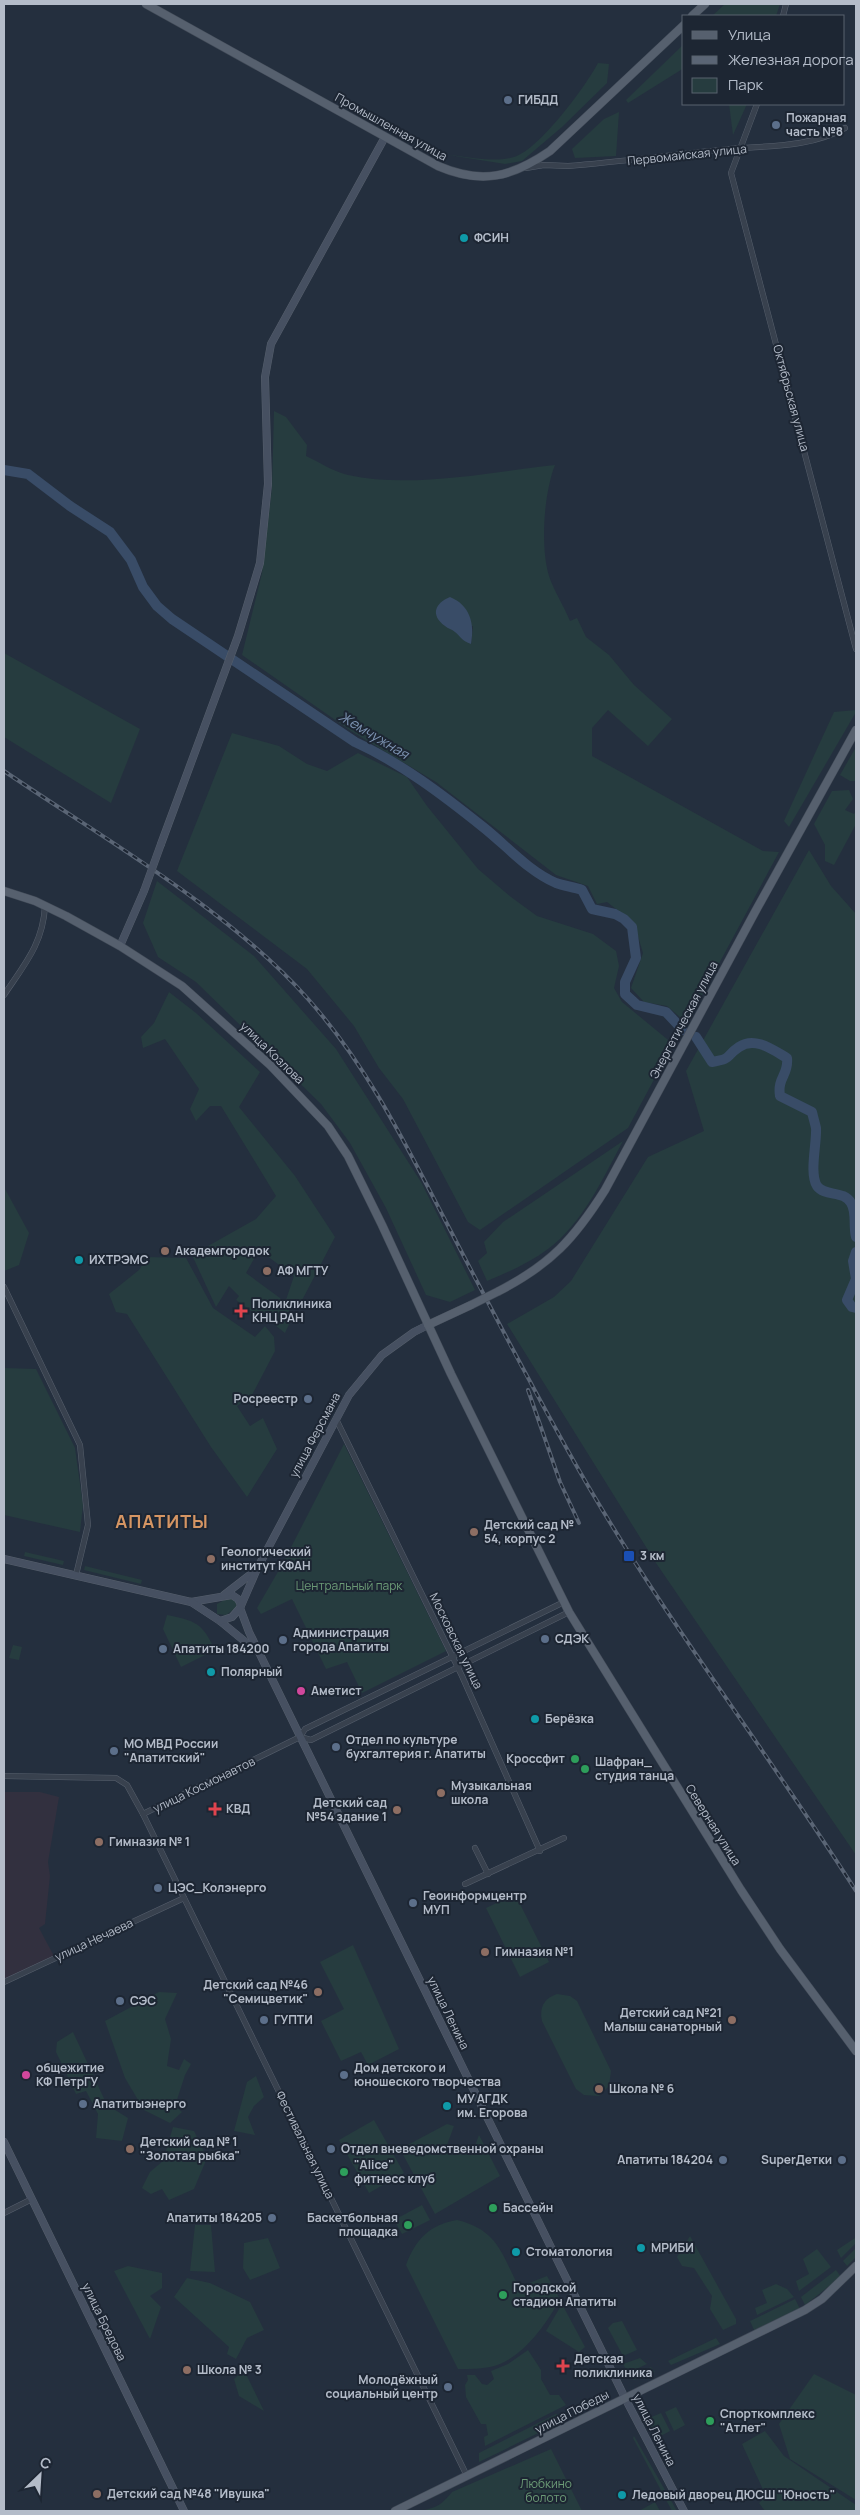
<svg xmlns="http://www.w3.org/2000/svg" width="860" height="2515" font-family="Manrope,sans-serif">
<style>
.medical{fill:#32303f}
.green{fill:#263c3f;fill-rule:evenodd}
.water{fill:#394c67}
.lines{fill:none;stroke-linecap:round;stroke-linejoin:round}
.river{stroke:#394c67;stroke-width:10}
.street-casing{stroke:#565f6c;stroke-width:6}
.secondary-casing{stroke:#565f6c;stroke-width:8}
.primary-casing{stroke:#414a57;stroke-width:9}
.street{stroke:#38414e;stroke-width:5}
.secondary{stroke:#465061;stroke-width:7}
.primary{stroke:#56606e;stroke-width:8}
.rail-casing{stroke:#5a6575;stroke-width:4}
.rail{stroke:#1d2633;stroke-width:2;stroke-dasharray:5.5;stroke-linecap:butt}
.secondary-bridge-casing{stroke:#565f6c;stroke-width:8;stroke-linecap:butt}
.primary-bridge-casing{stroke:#414a57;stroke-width:9;stroke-linecap:butt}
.secondary-bridge{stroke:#465061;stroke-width:7}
.primary-bridge{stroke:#56606e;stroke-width:8}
.service-dot{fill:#5c6f8a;stroke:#1d2633;stroke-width:2}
.culture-dot{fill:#0f9aa8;stroke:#1d2633;stroke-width:2}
.education-dot{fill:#8d6e63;stroke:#1d2633;stroke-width:2}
.health-dot{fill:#e0444e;stroke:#1d2633;stroke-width:2}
.transit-dot{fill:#1a4fb4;stroke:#1d2633;stroke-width:2}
.hotel-dot{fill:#d1479c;stroke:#1d2633;stroke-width:2}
.leisure-dot{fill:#2e9e5b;stroke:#1d2633;stroke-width:2}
.labels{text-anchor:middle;stroke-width:4;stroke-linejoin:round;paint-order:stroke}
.poi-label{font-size:12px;font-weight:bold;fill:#b4bcc9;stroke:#1d2633;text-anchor:start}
.street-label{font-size:12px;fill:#b4bcc9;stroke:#1d2633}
.park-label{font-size:12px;fill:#6b9a76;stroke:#1d2633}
.water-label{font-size:14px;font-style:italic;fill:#7c92b1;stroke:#1d2633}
.district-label{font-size:18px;font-weight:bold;letter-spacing:1px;fill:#d59563;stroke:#1d2633}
</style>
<rect width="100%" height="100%" fill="#242f3e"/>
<path class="medical" d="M4,1792H40L59,1797L48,1862L50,1876L45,1924L39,1928L55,1958L4,1982Z"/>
<g class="green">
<path d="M725,4H780L776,16H712Z"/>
<path d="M684,44V68L628,103L626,100Z"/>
<path d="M598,63L609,64L607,83L562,127L522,161L505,164L449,155C469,157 494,163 514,157C539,150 586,86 598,63Z"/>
<path d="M729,104H747L733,135Z"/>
<path d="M619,112L616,156L575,158L572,149L604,119Z"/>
<path d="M274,411L286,417L307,445L306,456C319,462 334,472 348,475C412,489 490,472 555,465C544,493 540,546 549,576C554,591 564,606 570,621L577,618L586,637L609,655L634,685L672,719L648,746L608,710L592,728V756L763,851L779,852L687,1023L667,1006L644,1002L631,988L643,953L634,923L607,902L597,904L588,886L556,875L436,782L351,731L242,655L262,573L272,488ZM473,626L471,644L455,631Z"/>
<path d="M4,653L140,729L111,803L4,737Z"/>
<path d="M856,710V712L789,827L784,821L834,712Z"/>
<path d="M232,733L279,746L307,764L327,771L358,753L407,777L427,806L478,869L511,897L537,916L593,934L616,951L619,966L614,988L622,1002L673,1044L628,1128L480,1230L468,1222L403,1099L379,1068L354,1026L307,969L177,871Z"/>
<path d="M856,747V781H850L840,775Z"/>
<path d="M849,790L853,799L845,810L854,814L856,811V824L834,865L825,861V845L814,824L832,791Z"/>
<path d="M809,850L831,886L856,914V1855L656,1563L507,1324L554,1297L571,1281L648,1157L704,1131L686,1071Z"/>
<path d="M157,881L254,956L336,1049L421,1182L475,1290L450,1302L426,1295L386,1208L350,1143L321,1104L196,982L158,957L143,923Z"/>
<path d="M169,992L196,1013L260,1072L239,1107L295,1176L335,1237L298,1308L286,1300L294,1276L259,1250L246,1273L280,1298L293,1316L285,1333L261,1314L259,1316L236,1300L239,1296L229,1286L216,1307L192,1255L256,1219L276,1196L221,1106H210L196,1121L190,1109L199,1089L165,1039L143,1048L141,1037L154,1023Z"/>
<path d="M623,1141C603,1178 583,1223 548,1249C529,1263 509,1272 487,1281L478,1261L487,1253L484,1242L503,1222Z"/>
<path d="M4,1187L29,1233L19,1265L4,1271Z"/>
<path d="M147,1257L186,1258L213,1308L255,1337L265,1326L274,1337L275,1351L252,1395L237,1406L250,1426L263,1418L277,1449L247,1497L211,1447L127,1314L116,1312L109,1294L139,1270Z"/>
<path d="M4,1368L36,1369L75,1448L83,1505L80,1532L4,1515Z"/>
<path d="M344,1444L446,1651L362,1693L347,1662L326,1669L292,1599L261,1614L257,1608L283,1563Z"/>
<path d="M25,1552L64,1561L63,1565L24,1556Z"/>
<path d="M85,1566L142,1580L141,1584L84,1570Z"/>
<path d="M228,1598L235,1600L237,1607L226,1615L217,1614V1604Z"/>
<path d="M167,1615C195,1621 202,1622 215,1650L181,1667L163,1629Z"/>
<path d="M13,1645L22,1647L19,1660L9,1658Z"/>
<path d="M515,1894L549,1962L520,1977L486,1908Z"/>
<path d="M353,1945L399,2049L368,2065L361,2052L341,2061L321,2021L344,2009L320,1962Z"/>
<path d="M159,1992L177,1993L165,2019L171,2039L167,2066L179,2070L184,2059L191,2064L185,2075L175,2106L182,2112L170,2123L144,2110L125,2078L105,2021Z"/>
<path d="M557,1994L570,1996L577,2001L611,2071L609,2086L599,2096L584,2095L576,2089L542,2021C539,2008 544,1998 557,1994Z"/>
<path d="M73,2032L107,2105L128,2118L122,2141L96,2138L98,2114L86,2091L76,2094L56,2052L57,2042Z"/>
<path d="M256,2076L264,2097L254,2106L248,2117L255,2135L234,2131L247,2082Z"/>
<path d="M374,2120L404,2173L369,2193L339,2140Z"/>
<path d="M447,2124L454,2126L447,2145L472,2154L479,2135L500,2176L435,2214L400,2149Z"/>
<path d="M173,2127L194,2131L207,2158L194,2189L169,2200L162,2189L151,2194L142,2188L150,2172L163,2161Z"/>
<path d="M422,2205L430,2220L402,2234L394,2220Z"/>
<path d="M457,2220C498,2230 501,2253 519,2287L547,2276L560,2299C547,2323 526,2353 500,2364C487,2369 472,2369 458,2369L406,2265C416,2239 429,2225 457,2220Z"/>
<path d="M195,2225H211L215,2272L190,2271Z"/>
<path d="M856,2233V2243L841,2258L837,2250L855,2238Z"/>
<path d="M690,2236L736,2319V2324L723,2330L710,2309L712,2296L694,2268L682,2266L677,2257Z"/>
<path d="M268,2238L280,2268L250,2280L243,2268L244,2243Z"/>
<path d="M856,2248V2257L847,2266L843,2261Z"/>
<path d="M817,2249L831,2267L799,2291L796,2281L809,2274L803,2259Z"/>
<path d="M128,2266L162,2273V2288L150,2296L161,2307L150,2339L114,2271Z"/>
<path d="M836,2270L841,2277L805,2305L801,2297Z"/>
<path d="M187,2278L210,2283L250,2302L264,2330L247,2338L236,2359L227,2354L229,2347L174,2297Z"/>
<path d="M776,2284L787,2289L794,2297L757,2315L755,2308L767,2303L762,2290Z"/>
<path d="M795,2299L800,2309L755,2332L750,2321Z"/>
<path d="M562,2304L585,2347L579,2352L546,2331Z"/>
<path d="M622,2321L637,2350L623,2356L608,2328L613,2323Z"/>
<path d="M716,2338L720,2344L671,2365L668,2361Z"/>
<path d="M528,2350L541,2370V2379L550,2395H559L566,2405L485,2446L484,2437L488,2435L486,2424H481L466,2397L465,2385L468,2380L467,2375H475L482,2384L487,2385L494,2379L491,2371L508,2364Z"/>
<path d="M640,2358L647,2364L628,2373L623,2364Z"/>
<path d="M651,2367L655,2372L634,2380L632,2376Z"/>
<path d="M244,2370L264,2411L239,2396L234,2379Z"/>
<path d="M814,2374L856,2395V2500L790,2459L779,2424Z"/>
<path d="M676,2407L685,2425L674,2431L665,2412Z"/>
<path d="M661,2413L670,2431L657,2438L647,2419Z"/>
<path d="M556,2414L560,2415L561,2422L479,2462V2453Z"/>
<path d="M765,2431L784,2456L856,2505V2511H765L759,2503L766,2496L742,2444Z"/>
<path d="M634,2436L677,2511H672L633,2438Z"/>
<path d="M551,2449L582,2511H417C434,2509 441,2506 452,2492Z"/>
<path d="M655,2502L660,2511H639Z"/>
</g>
<path class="water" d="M450,597C470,605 475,624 471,644C462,641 461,637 455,632C452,629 448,629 445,626C430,615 435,603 450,597Z"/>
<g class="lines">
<g class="river">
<path d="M4,470L28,474L70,506L110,532L131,560L143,587L157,606L172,619L355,742C401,763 443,795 483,827C506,845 528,871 556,883C564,886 574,887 582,890L592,909L615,914L624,919L632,927L636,958L625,982V994L637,1005L666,1012L683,1030"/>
<path d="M696,1037L712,1062C734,1058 724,1057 739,1047C755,1036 773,1050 787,1058C789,1075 777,1077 780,1096L812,1112C813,1117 815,1123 816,1128C817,1143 809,1173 817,1186C825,1197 844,1190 851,1203C857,1212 853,1226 856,1237"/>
<path d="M856,1252L853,1261L856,1279L847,1300L852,1307L856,1308"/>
</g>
<defs>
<g id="street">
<path d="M783,16L786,4"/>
<path d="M757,104L731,173L856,649"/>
<path d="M526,168L544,165L568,166C619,162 670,155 721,150C763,145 807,149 845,128"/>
<path d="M4,995C24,965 43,944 45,906"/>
<path d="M4,1287L80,1445L88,1525L76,1575"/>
<path d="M336,1419L462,1676L540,1851"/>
<path d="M300,1737L311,1740L569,1612"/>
<path d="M4,1776L116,1778L127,1785L143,1814L300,1737L305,1729L564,1602"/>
<path d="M143,1814L467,2476"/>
<path d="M475,1848L488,1874"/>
<path d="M465,1884L564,1838"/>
<path d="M4,1982L184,1898"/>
<path d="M4,2213L32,2199"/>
</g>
<g id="secondary">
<path d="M161,844L238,636L260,563L268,484L265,377L271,344L385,137"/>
<path d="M120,946L144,891"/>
<path d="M4,1559L191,1602L232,1595L238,1599L241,1605"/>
<path d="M224,1595L255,1571"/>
<path d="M191,1602L220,1621L254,1649"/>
<path d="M240,1608L249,1632L296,1728L625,2398L684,2511"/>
<path d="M220,1621L232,1617L240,1608L257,1569L349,1395L382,1355L414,1332L428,1325"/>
<path d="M4,2142L184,2511"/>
</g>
<g id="primary">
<path d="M146,4L438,166C482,185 512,177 550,151L684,25"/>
<path d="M692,16L705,4"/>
<path d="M4,891L35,901L66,916L120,946L182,986L270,1065L328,1126L348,1156L382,1225L451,1374L569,1612L741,1890L780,1949L856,2051"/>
<path d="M499,1291C551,1264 574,1239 605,1190L755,912L856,730"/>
<path d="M428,1325L471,1305"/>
<path d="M395,2511L805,2310L822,2299L856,2266"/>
</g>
</defs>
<use href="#street" class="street-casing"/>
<use href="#secondary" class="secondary-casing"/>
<use href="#primary" class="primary-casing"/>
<use href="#street" class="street"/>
<use href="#secondary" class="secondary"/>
<use href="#primary" class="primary"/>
<defs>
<g id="rail">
<path d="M4,771C104,839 228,909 308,999C366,1064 404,1141 444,1218C487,1301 530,1384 576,1465C660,1613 765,1748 856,1891"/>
<path d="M528,1390L560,1482L579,1523"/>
</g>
</defs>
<use href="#rail" class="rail-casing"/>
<use href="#rail" class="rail"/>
<defs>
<path id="secondary-bridge" d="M144,891L161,844"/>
<path id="primary-bridge" d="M471,1305L499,1291"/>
</defs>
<use href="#secondary-bridge" class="secondary-bridge-casing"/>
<use href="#primary-bridge" class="primary-bridge-casing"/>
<use href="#secondary-bridge" class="secondary-bridge"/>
<use href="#primary-bridge" class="primary-bridge"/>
</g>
<g class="service-dot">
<circle cx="508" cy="100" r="5"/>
<circle cx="776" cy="125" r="5"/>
<circle cx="308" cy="1399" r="5"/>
<circle cx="545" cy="1639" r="5"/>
<circle cx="283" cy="1640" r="5"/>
<circle cx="163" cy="1649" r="5"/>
<circle cx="336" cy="1747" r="5"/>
<circle cx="114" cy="1751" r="5"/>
<circle cx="158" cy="1888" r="5"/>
<circle cx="413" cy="1903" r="5"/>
<circle cx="120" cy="2001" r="5"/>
<circle cx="264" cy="2020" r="5"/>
<circle cx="344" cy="2075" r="5"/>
<circle cx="83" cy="2104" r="5"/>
<circle cx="331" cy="2149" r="5"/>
<circle cx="723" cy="2160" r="5"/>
<circle cx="842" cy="2160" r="5"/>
<circle cx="272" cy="2218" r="5"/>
<circle cx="448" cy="2387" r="5"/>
</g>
<g class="culture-dot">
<circle cx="464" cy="238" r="5"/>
<circle cx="79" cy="1260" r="5"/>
<circle cx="211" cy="1672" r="5"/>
<circle cx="535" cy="1719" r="5"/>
<circle cx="447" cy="2106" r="5"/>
<circle cx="641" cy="2248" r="5"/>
<circle cx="516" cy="2252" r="5"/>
<circle cx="622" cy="2495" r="5"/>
</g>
<g class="education-dot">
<circle cx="165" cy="1251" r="5"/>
<circle cx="267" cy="1271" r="5"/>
<circle cx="474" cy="1532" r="5"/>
<circle cx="211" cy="1559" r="5"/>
<circle cx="441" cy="1793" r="5"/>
<circle cx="397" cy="1810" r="5"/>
<circle cx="99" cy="1842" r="5"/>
<circle cx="485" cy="1952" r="5"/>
<circle cx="318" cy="1992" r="5"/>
<circle cx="732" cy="2020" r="5"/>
<circle cx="599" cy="2089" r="5"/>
<circle cx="130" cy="2149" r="5"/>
<circle cx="187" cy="2370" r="5"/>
<circle cx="97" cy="2494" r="5"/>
</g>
<g class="health-dot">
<path d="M238.5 1303.5h5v5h5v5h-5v5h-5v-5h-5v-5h5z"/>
<path d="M212.5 1801.5h5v5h5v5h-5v5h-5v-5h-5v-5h5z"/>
<path d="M560.5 2358.5h5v5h5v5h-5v5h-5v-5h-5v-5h5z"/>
</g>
<rect class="transit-dot" x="623" y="1550" width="12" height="12" rx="2.5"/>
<g class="hotel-dot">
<circle cx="301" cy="1691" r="5"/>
<circle cx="26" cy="2075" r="5"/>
</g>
<g class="leisure-dot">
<circle cx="575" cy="1759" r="5"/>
<circle cx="585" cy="1769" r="5"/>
<circle cx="344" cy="2172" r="5"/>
<circle cx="493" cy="2208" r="5"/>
<circle cx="408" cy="2225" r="5"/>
<circle cx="503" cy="2295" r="5"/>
<circle cx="710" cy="2421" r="5"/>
</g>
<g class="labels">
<g class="poi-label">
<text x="518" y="104">ГИБДД</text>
<text x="786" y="122">Пожарная<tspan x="786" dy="14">часть №8</tspan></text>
<text x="474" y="242">ФСИН</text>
<text x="175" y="1255">Академгородок</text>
<text x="89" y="1264">ИХТРЭМС</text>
<text x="277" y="1275">АФ МГТУ</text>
<text x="252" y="1308">Поликлиника<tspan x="252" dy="14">КНЦ РАН</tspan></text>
<text x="298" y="1403" text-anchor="end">Росреестр</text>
<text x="484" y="1529">Детский сад №<tspan x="484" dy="14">54, корпус 2</tspan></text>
<text x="221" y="1556">Геологический<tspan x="221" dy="14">институт КФАН</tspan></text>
<text x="640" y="1560">3 км</text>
<text x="293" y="1637">Администрация<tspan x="293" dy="14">города Апатиты</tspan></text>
<text x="555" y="1643">СДЭК</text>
<text x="173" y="1653">Апатиты 184200</text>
<text x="221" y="1676">Полярный</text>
<text x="311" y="1695">Аметист</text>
<text x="545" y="1723">Берёзка</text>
<text x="346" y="1744">Отдел по культуре<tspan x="346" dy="14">бухгалтерия г. Апатиты</tspan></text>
<text x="124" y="1748">МО МВД России<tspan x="124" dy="14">"Апатитский"</tspan></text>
<text x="565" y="1763" text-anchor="end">Кроссфит</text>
<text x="595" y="1766">Шафран_<tspan x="595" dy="14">студия танца</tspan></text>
<text x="451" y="1790">Музыкальная<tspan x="451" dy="14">школа</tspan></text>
<text x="387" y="1807" text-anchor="end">Детский сад<tspan x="387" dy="14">№54 здание 1</tspan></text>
<text x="226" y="1813">КВД</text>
<text x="109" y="1846">Гимназия № 1</text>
<text x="168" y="1892">ЦЭС_Колэнерго</text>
<text x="423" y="1900">Геоинформцентр<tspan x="423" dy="14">МУП</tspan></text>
<text x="495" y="1956">Гимназия №1</text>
<text x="308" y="1989" text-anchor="end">Детский сад №46<tspan x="308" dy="14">"Семицветик"</tspan></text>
<text x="130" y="2005">СЭС</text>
<text x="722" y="2017" text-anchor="end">Детский сад №21<tspan x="722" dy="14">Малыш санаторный</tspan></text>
<text x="274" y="2024">ГУПТИ</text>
<text x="36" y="2072">общежитие<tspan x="36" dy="14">КФ ПетрГУ</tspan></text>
<text x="354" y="2072">Дом детского и<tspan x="354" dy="14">юношеского творчества</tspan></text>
<text x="609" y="2093">Школа № 6</text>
<text x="457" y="2103">МУ АГДК<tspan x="457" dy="14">им. Егорова</tspan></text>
<text x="93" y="2108">Апатитыэнерго</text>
<text x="140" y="2146">Детский сад № 1<tspan x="140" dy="14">"Золотая рыбка"</tspan></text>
<text x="341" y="2153">Отдел вневедомственной охраны</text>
<text x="713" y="2164" text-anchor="end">Апатиты 184204</text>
<text x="832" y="2164" text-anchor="end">SuperДетки</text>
<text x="354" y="2169">"Alice"<tspan x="354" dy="14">фитнесс клуб</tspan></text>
<text x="503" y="2212">Бассейн</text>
<text x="262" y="2222" text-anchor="end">Апатиты 184205</text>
<text x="398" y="2222" text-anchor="end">Баскетбольная<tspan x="398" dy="14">площадка</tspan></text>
<text x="651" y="2252">МРИБИ</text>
<text x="526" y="2256">Стоматология</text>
<text x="513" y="2292">Городской<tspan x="513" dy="14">стадион Апатиты</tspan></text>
<text x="574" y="2363">Детская<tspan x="574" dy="14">поликлиника</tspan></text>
<text x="197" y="2374">Школа № 3</text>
<text x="438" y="2384" text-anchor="end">Молодёжный<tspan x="438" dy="14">социальный центр</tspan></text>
<text x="720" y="2418">Спорткомплекс<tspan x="720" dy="14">"Атлет"</tspan></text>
<text x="107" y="2498">Детский сад №48 "Ивушка"</text>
<text x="632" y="2499">Ледовый дворец ДЮСШ "Юность"</text>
</g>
<g class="street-label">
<text transform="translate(391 127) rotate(29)" y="4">Промышленная улица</text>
<text transform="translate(687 155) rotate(-6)" y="4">Первомайская улица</text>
<text transform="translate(791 398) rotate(75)" y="4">Октябрьская улица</text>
<text transform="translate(684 1020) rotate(-62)" y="4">Энергетическая улица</text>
<text transform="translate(272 1053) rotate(44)" y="4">улица Козлова</text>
<text transform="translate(315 1435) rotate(-62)" y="4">улица Ферсмана</text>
<text transform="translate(456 1641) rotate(64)" y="4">Московская улица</text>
<text transform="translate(204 1785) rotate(-26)" y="4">улица Космонавтов</text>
<text transform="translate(713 1825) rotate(58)" y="4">Северная улица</text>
<text transform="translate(94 1940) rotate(-25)" y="4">улица Нечаева</text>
<text transform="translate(448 2013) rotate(64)" y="4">улица Ленина</text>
<text transform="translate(305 2145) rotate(64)" y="4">Фестивальная улица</text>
<text transform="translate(104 2322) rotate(64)" y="4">улица Бредова</text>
<text transform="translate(572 2412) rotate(-27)" y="4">улица Победы</text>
<text transform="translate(654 2430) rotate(63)" y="4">улица Ленина</text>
</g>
<g class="park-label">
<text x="349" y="1590">Центральный парк</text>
<text x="546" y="2488">Любкино<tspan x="546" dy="14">болото</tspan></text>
</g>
<g class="water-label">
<text transform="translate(374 735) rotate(31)" y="5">Жемчужная</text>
</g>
<g class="district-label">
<text x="162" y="1528">АПАТИТЫ</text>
</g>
</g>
<rect width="860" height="2515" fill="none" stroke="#b4bcc9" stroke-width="10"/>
<rect x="682" y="15" width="162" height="90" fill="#1d2633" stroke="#59626f"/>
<rect x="692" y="31" width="25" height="8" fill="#56606e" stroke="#59626f"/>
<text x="728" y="40" font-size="15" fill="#b4bcc9">Улица</text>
<rect x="692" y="56" width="25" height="8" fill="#5a6575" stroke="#59626f"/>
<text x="728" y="65" font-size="15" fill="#b4bcc9">Железная дорога</text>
<rect x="692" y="78" width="25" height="15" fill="#263c3f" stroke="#59626f"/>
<text x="728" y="90" font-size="15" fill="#b4bcc9">Парк</text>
<g transform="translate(40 2475) rotate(25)" stroke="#1d2633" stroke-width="4" paint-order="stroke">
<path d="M0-4L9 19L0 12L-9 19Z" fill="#b4bcc9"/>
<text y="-8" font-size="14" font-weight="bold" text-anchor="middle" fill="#b4bcc9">С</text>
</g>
</svg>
